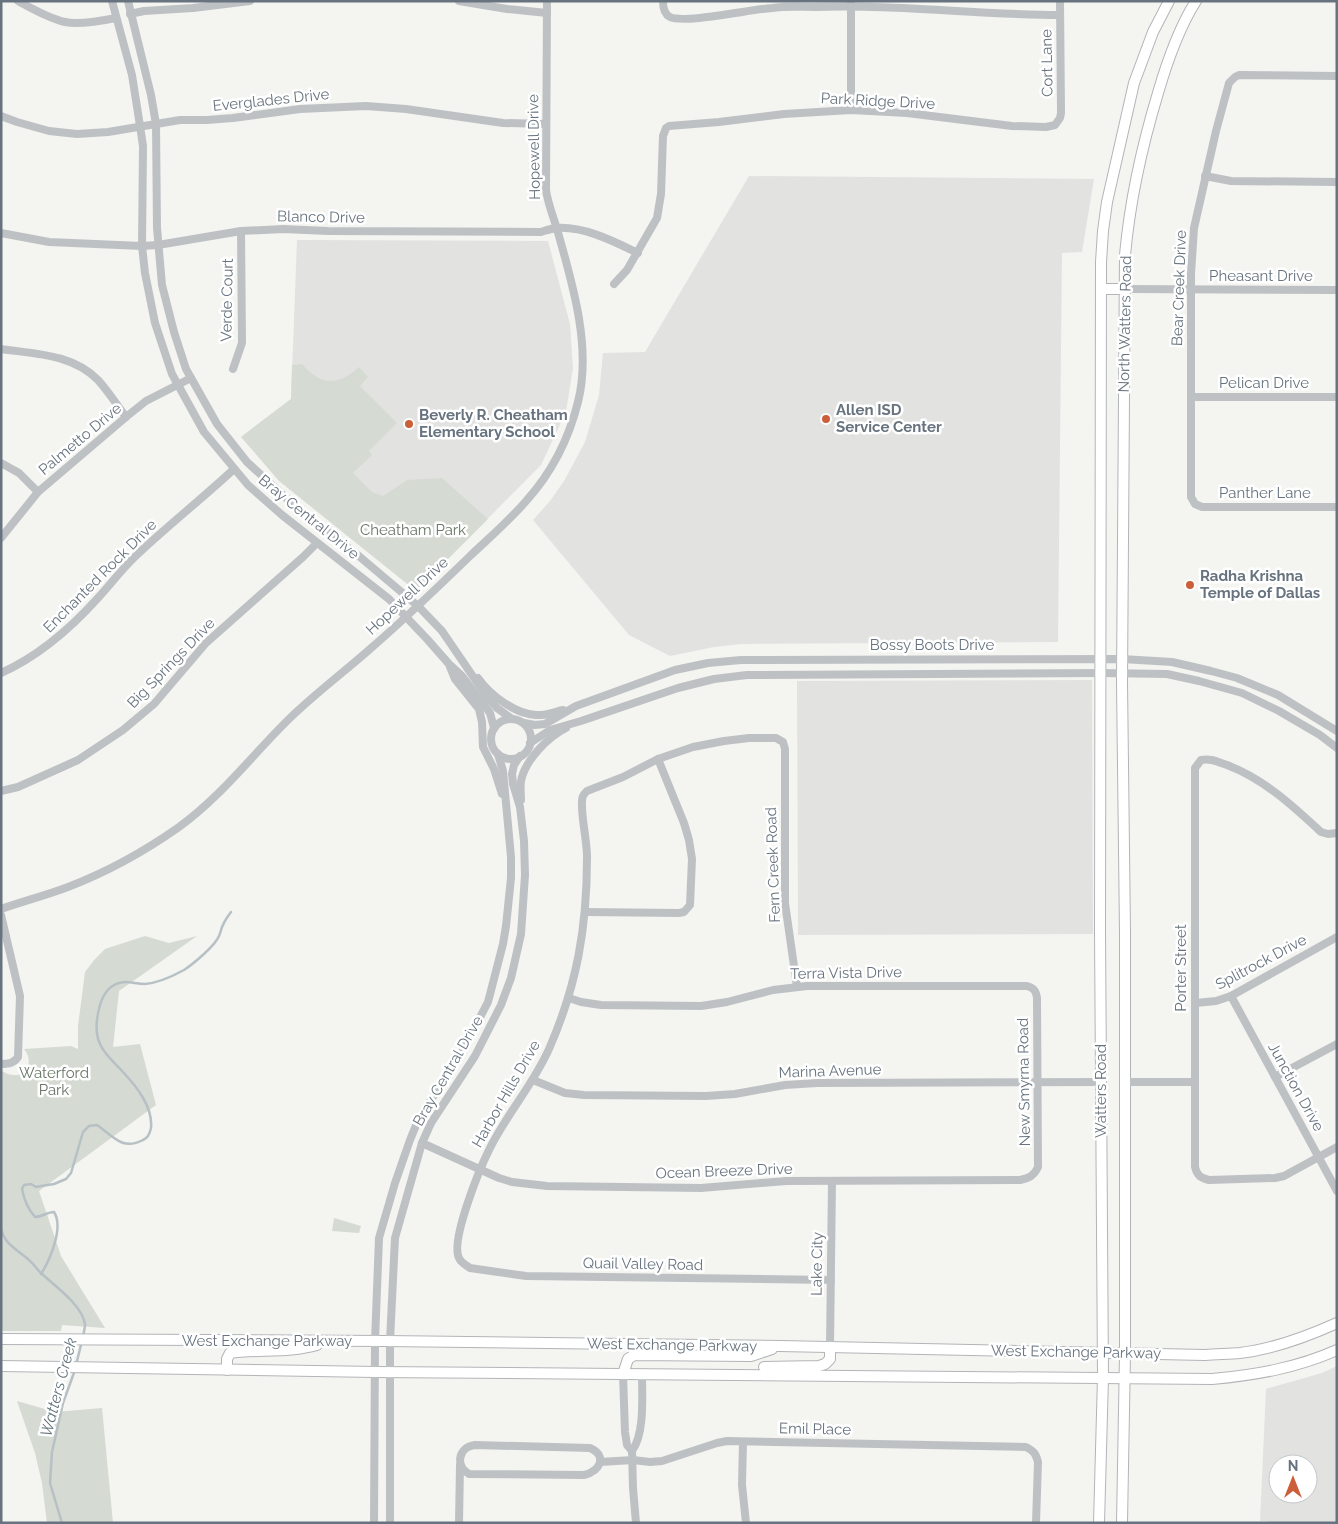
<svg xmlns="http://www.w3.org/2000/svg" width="1338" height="1524" font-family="Raleway,sans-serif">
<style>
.built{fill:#e2e3e1;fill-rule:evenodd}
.green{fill:#d5dad3}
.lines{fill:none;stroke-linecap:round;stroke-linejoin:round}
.stream{stroke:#b7c0c4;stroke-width:2.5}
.major-casing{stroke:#b2b5b8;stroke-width:12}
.minor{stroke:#bec1c4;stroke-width:8}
.major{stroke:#fff;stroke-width:10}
.poi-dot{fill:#cb5f3a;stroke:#fff;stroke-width:2}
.labels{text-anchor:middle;stroke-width:5;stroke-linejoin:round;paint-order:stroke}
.street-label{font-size:15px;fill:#67737e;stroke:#fff}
.poi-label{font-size:15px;font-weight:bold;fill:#67737e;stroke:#fff;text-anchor:start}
.park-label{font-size:15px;fill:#687665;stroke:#fff}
.water-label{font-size:16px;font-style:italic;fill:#63747b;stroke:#fff}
</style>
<rect width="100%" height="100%" fill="#f4f4f1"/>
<g class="built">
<path d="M749,176L1094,179L1082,252L1062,253L1058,642L741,644L714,647L670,656L629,635L533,520L550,501L564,481L585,442L599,395L603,353L645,352Z"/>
<path d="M297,240L548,241L570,324L573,368L566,412L541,465L416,591L241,437L291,399Z"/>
<path d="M1092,680L1093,934L798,935L797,681Z"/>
<path d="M1337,1366V1523H1269L1268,1521H1260L1266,1389L1322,1373ZM1278,1464H1308V1494H1278Z"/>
</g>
<g class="green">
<path d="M302,364C321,386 338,386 359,367L368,377L360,386L397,423L369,451L372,455L353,473L372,492L383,496L407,480L442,478L488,519L416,591L279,481L241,437L291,399L292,365Z"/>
<path d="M145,936L169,943L197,936L119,991L113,1047L140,1044L156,1105L39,1191L61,1256L105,1328L62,1325L61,1331H1V1071C5,1072 8,1075 13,1075C29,1077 33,1059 24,1049L71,1046L78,1049V1026L85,972L95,959L105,949Z"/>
<path d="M334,1218L361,1226L359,1233L332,1231Z"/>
<path d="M17,1401L55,1412L102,1408L113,1523H47L42,1483L35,1453Z"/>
</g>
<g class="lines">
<g class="stream">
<path d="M1,1229C5,1245 18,1250 29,1260C34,1264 37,1270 42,1274C55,1286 82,1305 85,1324C85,1328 84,1332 83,1336"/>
<path d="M41,1274C50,1260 64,1227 54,1212C47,1212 42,1217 35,1217C28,1209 24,1200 22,1189L24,1185L31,1184L36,1187L41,1186L54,1184L66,1179L71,1173L83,1132L89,1126L97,1125C113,1136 122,1151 143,1140C148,1138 150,1133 151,1128C153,1107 137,1087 123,1072C115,1063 106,1056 101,1046C95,1035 96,1021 99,1009C102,995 110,982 126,982C132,982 138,984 145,984C157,983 173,976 184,970C193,964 215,946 219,936C221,932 221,928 223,925C225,920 228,916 231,912"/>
<path d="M76,1365L82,1341"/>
<path d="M62,1523L50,1483L52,1452L63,1403L75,1370"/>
</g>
<defs>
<g id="major">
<path d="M1101,289H1125"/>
<path d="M1,1339L385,1341L780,1346L1205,1355C1217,1354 1229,1354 1240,1353C1274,1349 1306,1337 1337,1323"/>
<path d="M1,1366L376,1372L1212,1379C1255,1375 1297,1368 1337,1350"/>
<path d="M764,1367L819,1366L825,1364L830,1359V1347"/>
<path d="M227,1370V1359L230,1353C259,1349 289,1353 317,1345"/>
<path d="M623,1374L628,1359L634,1355L751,1356L772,1349"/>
<path d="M1099,1523L1103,1377L1100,931L1101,262L1103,231L1107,202L1134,83L1153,32L1169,1"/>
<path d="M1122,1523L1125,1354V932L1122,682L1125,255C1130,200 1142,146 1158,93C1167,62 1178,29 1196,1"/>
</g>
</defs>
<use href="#major" class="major-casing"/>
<g class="minor">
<path d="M18,1C33,9 48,18 65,22C79,25 101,21 116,18"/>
<path d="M112,1L132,75L140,126L143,146L142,246L145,273L155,323L172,374L204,432L248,485L282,515L389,599L427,639L449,664L462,676L490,713L494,728"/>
<path d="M128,1L151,95L156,124L157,228L162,285L174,332L186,369L217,424L247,462L294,505L360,557L418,606L442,631L487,697L497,708L512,719"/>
<path d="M459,1L507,9L547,13"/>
<path d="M663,1C663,8 664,14 670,17C684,24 753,9 772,8C786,6 800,7 814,7C896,4 978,15 1060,15"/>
<path d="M130,14L144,11L193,8L250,1"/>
<path d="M1337,76L1239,75L1235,77L1229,83L1216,131L1194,228L1191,274V497L1195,504L1202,507H1337"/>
<path d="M851,110V1"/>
<path d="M1,116L17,122L49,131L77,134L108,132L180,120H207L233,118L300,109L366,106L406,109L503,123L546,124"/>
<path d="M1205,176L1231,181L1337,182"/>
<path d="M1,233L49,242L142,246L158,245L241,231L283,229L328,231L541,232C546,230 551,229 556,228C584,226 613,241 638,253"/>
<path d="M614,284L627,270L657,218L661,194L663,136L666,128L669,126L719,122L784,114L851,110L907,113L1012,126L1046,127L1055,125L1060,118L1061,113L1060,1"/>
<path d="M1125,289L1337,290"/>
<path d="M1,349C36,354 72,354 98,380C108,391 117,405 126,417"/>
<path d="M233,369L242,343L241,231"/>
<path d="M1191,397H1337"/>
<path d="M1,463L19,473L38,492"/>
<path d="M1,538L38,492L126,417L146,401L191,378"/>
<path d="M450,667L455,679L479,709L482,722L483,747L494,769L502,794"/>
<path d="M1,673C39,656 69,630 97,599C111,584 124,566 140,552C171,523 204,497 234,469"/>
<path d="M478,678C490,695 515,714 536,715C545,716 554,712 563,710"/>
<circle cx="511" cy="739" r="20"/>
<path d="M524,723L535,725L545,724L576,706L675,670L708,663L741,660L1122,659L1172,662L1211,671L1237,678L1278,695L1337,731"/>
<path d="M530,743L550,730L581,721L678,688L714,679L747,675L1101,673L1167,674L1199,681L1242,693L1279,711L1320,735L1337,748"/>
<path d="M1,791L18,787L78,760L123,730L154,704L206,643L303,557L317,543"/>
<path d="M521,800C521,794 520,787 521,781C525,760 548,737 566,728"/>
<path d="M1337,833L1328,834L1321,832C1293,806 1264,779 1227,765C1218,762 1211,758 1201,760L1195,768V1167C1197,1176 1201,1178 1209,1180L1275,1178L1284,1176L1337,1147"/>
<path d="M1,909C24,901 47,895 68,887C107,872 145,851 179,827C222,796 253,754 290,718C316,693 344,672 370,649C405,619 437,588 470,556C489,538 510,520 527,500C552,472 569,438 578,402C592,347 572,282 557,229C553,216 548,204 546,190L547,1"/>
<path d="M585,912L679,913L684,912L690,905L692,859L689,840L684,823L658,759"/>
<path d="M1,915L20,996L18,1057C14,1063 9,1064 1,1064"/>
<path d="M797,987L785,903V749L783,742L776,738H749L724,741L693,747L658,759L623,777L587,791C584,794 582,796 582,801C581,817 587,840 587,857C587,928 577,985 549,1049C533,1085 506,1115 489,1150C480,1168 450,1241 459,1258C461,1263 466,1265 470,1268L526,1276L831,1280"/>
<path d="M1231,996L1337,1191"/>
<path d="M1195,1003L1216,1001L1231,996L1337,937"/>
<path d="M1275,1077L1337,1044"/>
<path d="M533,1080L565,1093L584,1095L706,1096L735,1094L785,1085L817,1083L1101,1082"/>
<path d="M1125,1082H1195"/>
<path d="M422,1143L499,1178L512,1182L547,1186L701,1188L786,1181L1020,1180C1029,1178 1034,1176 1038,1167L1037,998C1036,991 1034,988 1027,986H807L773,990L727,1002L701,1006L601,1005L581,1002L569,998"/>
<path d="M830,1347L832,1181"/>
<path d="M623,1374L625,1432L627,1445L632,1451L633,1488L636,1523"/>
<path d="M743,1442L742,1485L746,1523"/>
<path d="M475,1445L590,1448C608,1456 600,1471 584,1475L469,1474C455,1466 458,1447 475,1445Z"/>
<path d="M632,1451C645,1433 642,1396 642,1374"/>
<path d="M600,1462L633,1460L650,1462L662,1461L717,1443L727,1441L1026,1447C1034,1451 1036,1454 1038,1462L1036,1523"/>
<path d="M374,1523L375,1341L379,1238L395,1183L410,1140L419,1118L461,1054L488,1002L503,944L506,926L511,878V857L503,771L498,754"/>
<path d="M390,1523V1341L395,1238L422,1143L431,1123L475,1056L501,1005L511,978L521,934L525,875L524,841L520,807L513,784L512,774L514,765L520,756"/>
<path d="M459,1523L460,1465"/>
</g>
<use href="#major" class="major"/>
</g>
<g class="poi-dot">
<circle cx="826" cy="419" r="5"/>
<circle cx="409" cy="424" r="5"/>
<circle cx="1190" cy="585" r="5"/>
</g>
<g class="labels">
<g class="street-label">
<text transform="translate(1047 63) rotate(-91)" y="5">Cort Lane</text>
<text transform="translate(271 100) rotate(-6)" y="5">Everglades Drive</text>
<text transform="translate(878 101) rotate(3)" y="5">Park Ridge Drive</text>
<text transform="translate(534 147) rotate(-91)" y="5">Hopewell Drive</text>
<text transform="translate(321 217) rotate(1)" y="5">Blanco Drive</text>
<text x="1261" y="281">Pheasant Drive</text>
<text transform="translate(1179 288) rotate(-88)" y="5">Bear Creek Drive</text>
<text transform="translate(227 300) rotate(-89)" y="5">Verde Court</text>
<text transform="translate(1125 324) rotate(-89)" y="5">North Watters Road</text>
<text x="1264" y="388">Pelican Drive</text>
<text transform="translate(80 439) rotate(-40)" y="5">Palmetto Drive</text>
<text x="1265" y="498">Panther Lane</text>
<text transform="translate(309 517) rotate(39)" y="5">Bray Central Drive</text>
<text transform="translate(100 576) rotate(-45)" y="5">Enchanted Rock Drive</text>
<text transform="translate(407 596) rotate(-43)" y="5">Hopewell Drive</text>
<text x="932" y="650">Bossy Boots Drive</text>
<text transform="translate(171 663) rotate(-46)" y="5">Big Springs Drive</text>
<text transform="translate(773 865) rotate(-92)" y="5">Fern Creek Road</text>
<text transform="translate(1261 962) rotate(-28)" y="5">Splitrock Drive</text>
<text transform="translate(1181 968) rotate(-90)" y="5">Porter Street</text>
<text transform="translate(846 973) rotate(-1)" y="5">Terra Vista Drive</text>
<text transform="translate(448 1071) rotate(-60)" y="5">Bray Central Drive</text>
<text transform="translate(830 1071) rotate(-2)" y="5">Marina Avenue</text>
<text transform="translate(1024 1082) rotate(-91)" y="5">New Smyrna Road</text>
<text transform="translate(1296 1087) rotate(61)" y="5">Junction Drive</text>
<text transform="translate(1101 1091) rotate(-90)" y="5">Watters Road</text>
<text transform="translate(506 1094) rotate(-60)" y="5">Harbor Hills Drive</text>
<text transform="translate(724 1171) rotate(-2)" y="5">Ocean Breeze Drive</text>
<text transform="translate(643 1264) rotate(1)" y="5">Quail Valley Road</text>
<text transform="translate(817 1264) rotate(-89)" y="5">Lake City</text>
<text x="267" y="1346">West Exchange Parkway</text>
<text transform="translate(672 1345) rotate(1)" y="5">West Exchange Parkway</text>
<text transform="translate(1076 1352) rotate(1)" y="5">West Exchange Parkway</text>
<text transform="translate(815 1429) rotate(1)" y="5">Emil Place</text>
</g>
<g class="poi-label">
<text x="836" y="415">Allen ISD<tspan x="836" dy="17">Service Center</tspan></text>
<text x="419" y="420">Beverly R. Cheatham<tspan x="419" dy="17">Elementary School</tspan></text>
<text x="1200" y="581">Radha Krishna<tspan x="1200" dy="17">Temple of Dallas</tspan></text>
</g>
<g class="park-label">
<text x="413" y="535">Cheatham Park</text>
<text x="54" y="1078">Waterford<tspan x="54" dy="17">Park</tspan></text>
</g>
<g class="water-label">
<text transform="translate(58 1387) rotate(-75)" y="6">Watters Creek</text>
</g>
</g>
<rect width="1338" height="1524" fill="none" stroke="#67737e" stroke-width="5"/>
<g transform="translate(1293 1479)"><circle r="24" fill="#ffffff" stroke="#c2c7cb"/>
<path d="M0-4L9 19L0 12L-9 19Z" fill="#cb5f3a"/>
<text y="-8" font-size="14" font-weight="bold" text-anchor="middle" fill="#67737e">N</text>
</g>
</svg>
